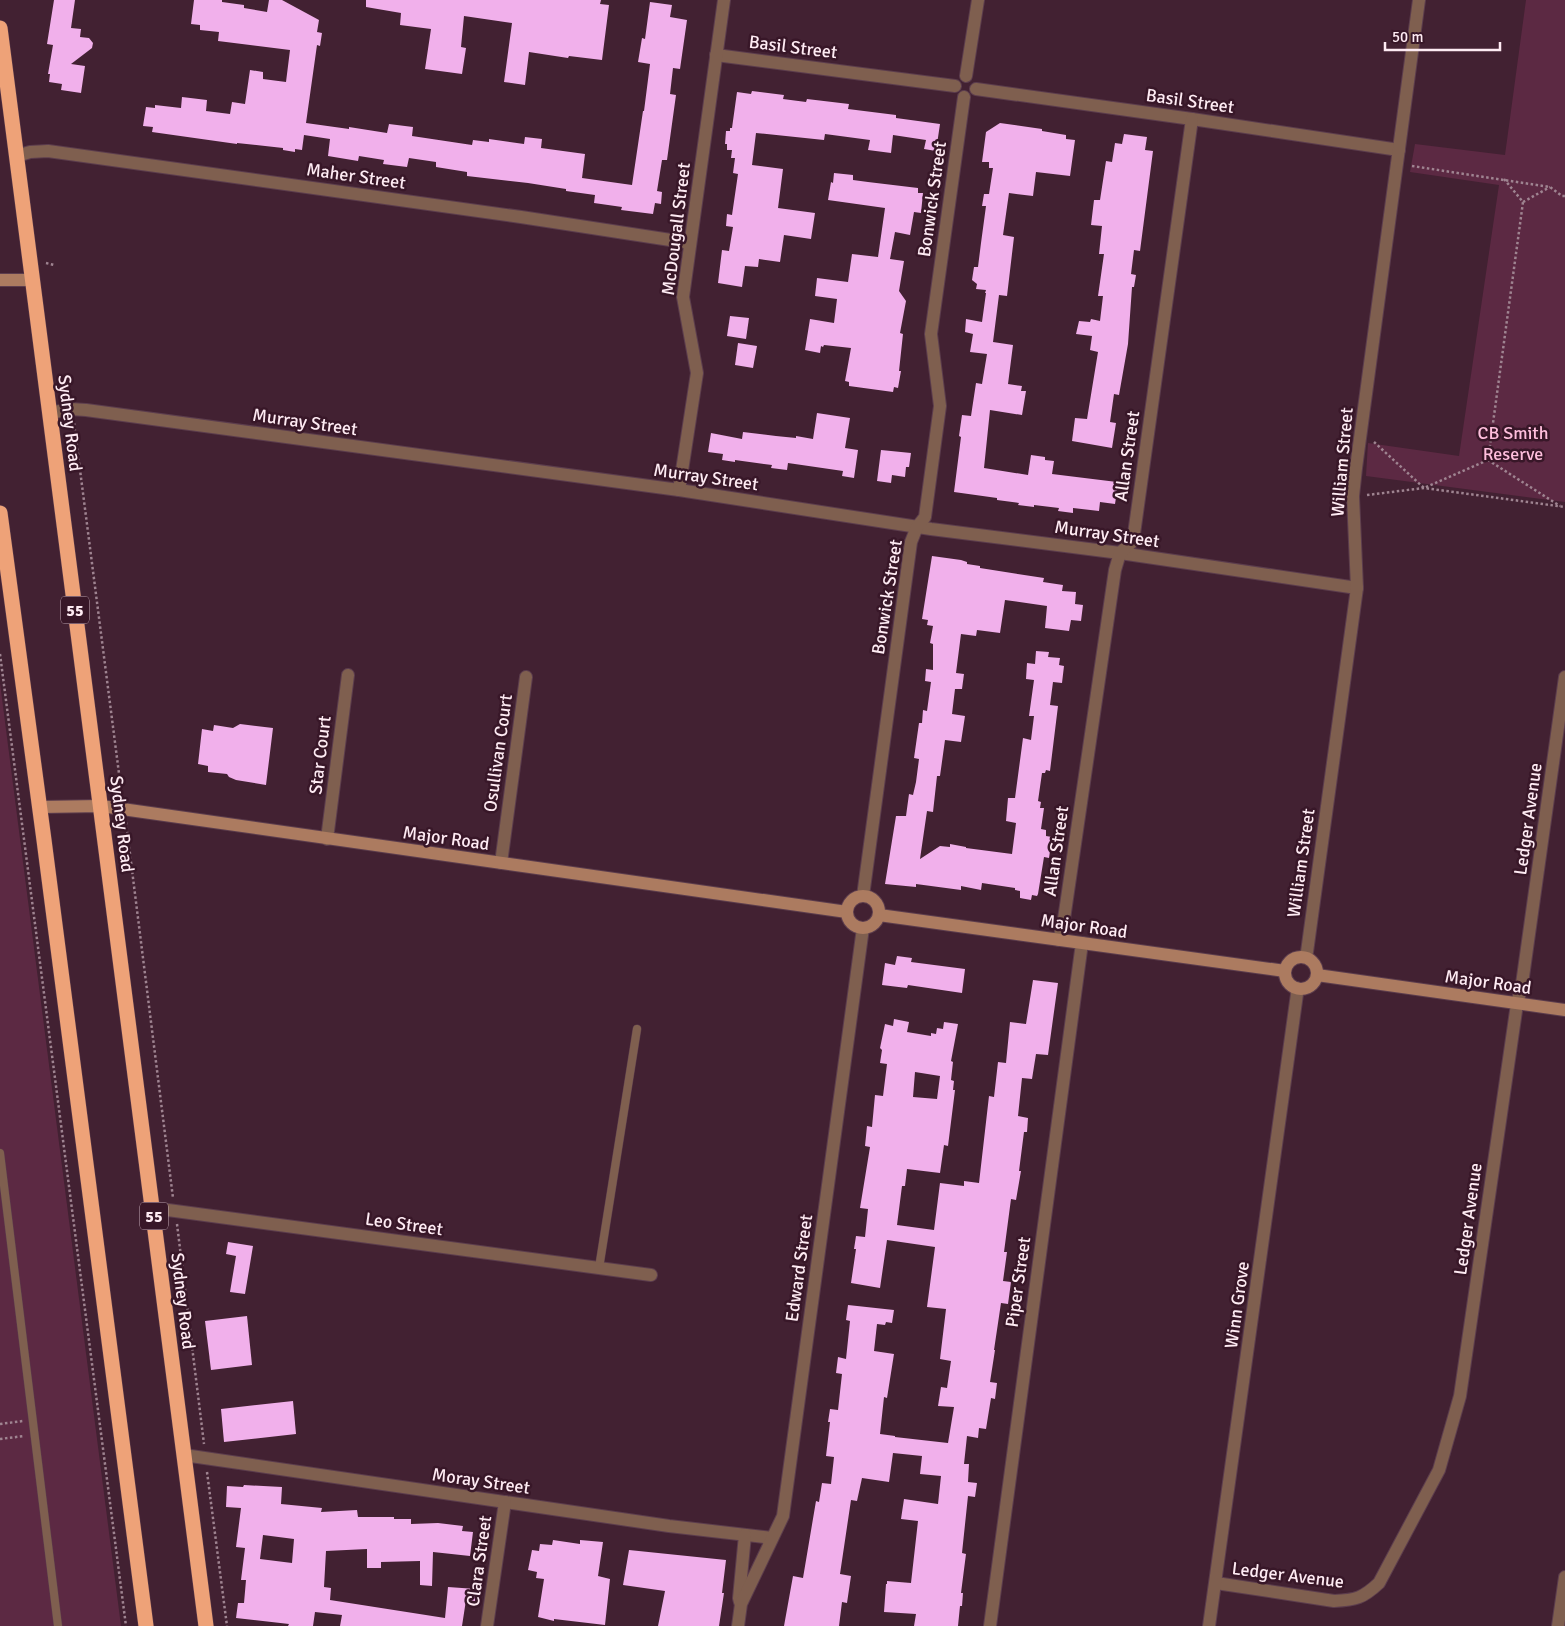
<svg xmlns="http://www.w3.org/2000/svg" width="1565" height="1626" font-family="Signika,sans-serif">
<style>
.green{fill:#5c2943}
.building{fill:#f1b0eb;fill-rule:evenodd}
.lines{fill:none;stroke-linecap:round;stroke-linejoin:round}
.lane-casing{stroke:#5c3d4d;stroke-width:9}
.street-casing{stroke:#5c3d4d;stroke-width:14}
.secondary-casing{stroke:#5c3d4d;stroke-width:14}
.highway-casing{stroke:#5c3d4d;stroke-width:16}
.path{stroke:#9f8491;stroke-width:2.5;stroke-dasharray:2.5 2.5;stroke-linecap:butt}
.lane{stroke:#7f5f4f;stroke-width:8}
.street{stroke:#7f5f4f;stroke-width:12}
.secondary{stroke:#ac7b60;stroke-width:12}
.highway{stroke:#eea278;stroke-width:15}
.labels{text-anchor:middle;stroke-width:5;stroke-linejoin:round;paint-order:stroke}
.shield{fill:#381728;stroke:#c3abb6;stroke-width:1}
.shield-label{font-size:16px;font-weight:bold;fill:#feebf3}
.street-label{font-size:18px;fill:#feebf3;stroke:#381728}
.park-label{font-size:18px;fill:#febedc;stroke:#381728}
</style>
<rect width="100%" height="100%" fill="#422132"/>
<g class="green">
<path d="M1526,0H1565V502L1366,476L1368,443L1459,456L1499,185L1410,172L1415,144L1505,155Z"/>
<path d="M0,683L121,1626H0Z"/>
</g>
<g class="building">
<path d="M54,0H75L71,28L81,29L80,37L89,38L93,43L92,48L71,64L85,66L81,93L61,90L62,84L49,82L50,74H48L53,45L47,44Z"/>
<path d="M194,0H222V2L244,5V8L267,12L269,0H282L319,20L317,32L322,33L320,46L317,45L306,123L349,129V127L387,133L389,124L413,127L412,136L472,145L473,140L489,142V139L524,144L525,137L542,139L541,148L585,154L582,178L632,185L643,111H644L650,64L638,62L642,38L645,39L650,2L672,5L670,17L687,20L680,69L673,68L670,94L676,95L667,160H662L657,191L662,192L661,204L655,203L653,214L621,210L622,207L594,203L595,195L566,191V189L528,183L467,176V172L436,167V162L409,158L407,167L383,164L384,160L359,156L358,161L328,156L330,139L304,135L302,150L295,149V152L283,150V148L237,143V144L152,132L153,127L143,126L146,107L155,108V105L181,108L182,97L207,100L206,111L230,114L232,102L245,104L250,70L263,72V79L286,82L290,50L218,41L219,32L200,30V25L191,24Z"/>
<path d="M366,0H601L600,4L609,5L602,60L569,56L568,58L529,52L525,85L504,82L512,23L464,16L461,47L466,48L462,74L425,69L431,29L400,25L401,13L366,7Z"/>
<path d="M752,91L784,95L783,99L806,102L807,99L849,104L848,109L896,115V118L940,124L936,151L924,149L926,140L893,135L891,153L868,150L870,140L825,134L824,140L756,133L752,165L783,169L778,208L815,213L811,239L784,235L780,262L759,259L758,267L745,266L742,287L718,283L722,250L729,251L733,227L726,226L727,214L732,215L738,174L733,173L735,158H731L732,150H727V144H725L726,131H730V128H732L737,92L751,94Z"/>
<path d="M1000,123L1042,129V131L1066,135V139L1075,140L1070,176L1036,172L1033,196L1009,193L1003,235L1014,237L1007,296L999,295L993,342L1013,345L1008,384L1022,386L1021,391H1026L1022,415L990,410L984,468L1028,475L1031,455L1045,457V460L1054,461L1052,474L1117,482L1118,485L1115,504L1100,502L1099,511L1073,508V513L1058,511L1059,508L1034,505V507L1018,505L1019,503L997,500V498L954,492L961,437L959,436L962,415L971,416L976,383L982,384L987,354L970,352L973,334L965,332L966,319L982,322L986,293H985L986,290L976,289L977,284L972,280L974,267H978L981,243L986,206H982L984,194H989L993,168H989V162H982L986,132Z"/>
<path d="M1124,134L1147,137L1145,150L1153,151L1140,251L1134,250L1131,274L1136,275L1134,287H1132L1128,344L1119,395L1114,394L1110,422L1116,423L1112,448L1072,441L1075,418L1087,419L1098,352L1090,350L1092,336L1076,334L1079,321L1090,322L1091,319L1100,321L1103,296H1098L1104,254H1099L1102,226L1091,225L1094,200H1100L1106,161L1112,162L1115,143L1122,144Z"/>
<path d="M834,173L853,175V180L868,182L918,188V193H923L921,213L914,212L910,235L895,232L890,259L904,261L899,291L906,301L900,333L903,334L899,371H901L898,388L894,387L893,392L849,386V382L845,381L851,348L824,345L823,347L821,346L820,353L805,350L810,319L834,323L837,299L815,296L817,278L848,282L852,254L878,257L885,208L828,200L831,182L833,183Z"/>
<path d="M730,316L749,318L746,339L727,336Z"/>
<path d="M738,343L757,346L753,368L735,365Z"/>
<path d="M817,413L850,418L845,448L858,450L854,478L842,476L843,471L788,463L787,470L771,468L772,465L735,460V462L722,460L723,454L708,452L711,433L742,439L743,432L776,436L796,438V436L813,439Z"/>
<path d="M881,450L911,453L909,467H906L905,477L892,475L891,483L877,481Z"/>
<path d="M932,556L961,560L967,562V564L980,566V568L1044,578L1043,582L1063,585L1062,591L1076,592L1075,604L1083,605L1081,621L1071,620L1069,631L1045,628L1047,606L1005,600L1000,633L977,630L976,636L961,634L956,673L964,674L962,689H955L952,714L965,716L961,742L945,740L940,776H937L933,812L927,811L920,859L940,846L950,847V844L966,847V848L1012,854L1016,823L1006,821L1008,798H1015L1023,738L1031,740L1034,716H1029L1034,680L1026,679L1027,663L1035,664L1036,651L1049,652L1048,657L1060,658L1059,665L1064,666L1062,683L1053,682L1050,705L1058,706L1050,771L1046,770L1045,773H1042L1038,801L1041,802L1040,808H1044L1041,829L1046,830V836L1052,837L1049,858L1044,857L1038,894L1037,896L1032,895L1031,900L1020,898V891L1015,890V888L982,883L981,890L961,886V890L916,884V887L885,884L896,816H906L909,794L913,795L916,782L919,759L914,758L919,723H922L923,710L927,711L931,682L925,681L926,669L933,670V644L930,643L933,626L927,625L928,620L922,619Z"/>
<path d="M240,724L273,728L266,785L236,780L229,777L227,774L208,772V766L198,764L202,729L213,731L214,725L233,728Z"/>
<path d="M897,956L912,958L911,962L965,969L962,993L908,985L907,988L882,985L885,963L895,965Z"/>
<path d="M1033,980L1058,983L1048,1055L1036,1054L1032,1079L1022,1078L1018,1116L1028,1118L1027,1132H1024L1019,1171H1021L1016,1200L1011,1199L1004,1252H1007L1003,1281L1011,1282L1008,1304L1001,1303L994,1350H995L990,1382L997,1383L995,1399L991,1398L986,1429L979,1428L978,1438L967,1436L964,1464H969L968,1482L977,1483L975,1497L968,1496L962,1553L966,1554L961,1593H963L962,1606H960L958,1626H914L916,1614L884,1612L886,1584H887V1581L911,1583L918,1521L901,1519L904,1499L938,1504L941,1476L920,1474L922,1456L893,1453L889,1482L862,1478L857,1501L851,1500L840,1574L851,1576L847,1603L842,1602L839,1626H784L793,1576L803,1578L816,1501L819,1502L822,1483L831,1484L834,1457L826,1456L830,1422H828L830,1409L838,1410L842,1374L836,1373L838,1357L846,1359L850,1321L846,1320L848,1305L894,1310L892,1323L886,1322L885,1325L877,1324L874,1351L894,1354L887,1398L884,1397L880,1434L895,1436V1437L948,1443L954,1407L938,1406L941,1387L947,1388L951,1361L940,1359L946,1309L927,1307L935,1247L887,1240L880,1288L851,1283L856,1249H854L856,1236L865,1237L868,1209L860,1208L870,1147L865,1146L867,1126L872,1127L875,1095L883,1096L887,1064L880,1063L882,1050L880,1048L885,1024L893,1026L894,1019L909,1022L907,1032L931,1036V1033L936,1034L937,1028L943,1029L944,1022L958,1024L951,1061L953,1062L951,1080L954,1081L953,1090H955L948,1146L944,1145L940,1173L907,1169L905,1186H902L897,1225L934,1230L940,1183L964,1186V1181L979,1183L989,1096L994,1097L998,1062L1006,1063L1010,1022L1026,1024ZM915,1072L940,1076L937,1099L913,1097Z"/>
<path d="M228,1242L253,1246L245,1294L230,1292L236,1256L226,1254Z"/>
<path d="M247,1316L252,1365L211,1370L205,1321Z"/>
<path d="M293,1401L296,1434L224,1442L221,1409Z"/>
<path d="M244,1485L282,1487L281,1504L322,1508L321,1512L357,1510L358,1517H394V1519H411V1524L438,1523L463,1526L462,1531L473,1532L470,1556L433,1552L432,1586L420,1585V1561L381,1562V1568H367V1549L326,1551L324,1587L331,1588L330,1600L445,1618L448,1587L476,1589L475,1601L466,1600L462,1626H340L342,1615L315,1612L313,1626H288L289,1624L236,1618L238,1603H244L246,1580H241L245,1548L236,1547L241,1508L226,1507L227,1486L243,1487ZM263,1535L294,1539L292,1563L260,1559Z"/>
<path d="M553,1540L580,1544V1540L603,1542L598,1576L610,1579L605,1625L554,1619V1621L538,1617L544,1579L536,1578L537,1572L528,1570L532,1550L539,1551L540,1544L552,1545Z"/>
<path d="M629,1550L726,1560L722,1593H724L719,1626H658L665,1591L623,1585Z"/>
</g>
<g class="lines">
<defs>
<g id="lane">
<path d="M0,1153L58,1626"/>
<path d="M599,1268L637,1029"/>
</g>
<g id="street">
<path d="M716,55L955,86"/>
<path d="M966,76L978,0"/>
<path d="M976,89L1192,119L1399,150"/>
<path d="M17,156L30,152L48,151L521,217L690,243"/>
<path d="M50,413L70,409L86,410L679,490L931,529L1120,553L1357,588"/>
<path d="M679,490L697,373L683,297L724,0"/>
<path d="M327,839L348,675"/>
<path d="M501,863L526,677"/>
<path d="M863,896L911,542L917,527L925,517L940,406L931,334L964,97"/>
<path d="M1059,940L1064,919L1115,570L1120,553L1133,541L1192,119"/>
<path d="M1304,957L1307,952L1357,588L1353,496L1356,468L1419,0"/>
<path d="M153,1208L651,1275"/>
<path d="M184,1455L669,1526L772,1538"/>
<path d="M1216,1583L1334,1601C1356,1600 1363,1598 1379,1583L1439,1470L1460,1396L1517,1004L1522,984L1565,677"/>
<path d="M740,1602L739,1598L745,1535"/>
<path d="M487,1626L505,1502"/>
<path d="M738,1626L741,1604L783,1516L863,928"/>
<path d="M990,1626L1082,943"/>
<path d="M1209,1626L1297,994L1296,988"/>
<path d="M1558,1626L1565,1577"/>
</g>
<g id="secondary">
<path d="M0,280H33"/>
<path d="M40,807L101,806L847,912"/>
<circle cx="863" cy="912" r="16"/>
<path d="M879,915L1285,971"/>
<circle cx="1301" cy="973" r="16"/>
<path d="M1317,975L1565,1010"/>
</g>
<g id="highway">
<path d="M0,28L206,1626"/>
<path d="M0,513L44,840L146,1626"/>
</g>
</defs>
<use href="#lane" class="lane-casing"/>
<use href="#street" class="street-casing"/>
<use href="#secondary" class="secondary-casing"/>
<use href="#highway" class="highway-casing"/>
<g class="path">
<path d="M1412,166L1550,187L1562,196H1565"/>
<path d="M1504,179L1523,202L1488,460L1560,506"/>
<path d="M1523,202L1550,187"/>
<path d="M46,263L54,265"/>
<path d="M74,423L122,797"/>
<path d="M1374,442L1424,488L1488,460"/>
<path d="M1367,495L1424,488L1565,507"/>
<path d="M0,654L126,1626"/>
<path d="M126,822L173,1198"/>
<path d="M177,1224L204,1444"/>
<path d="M0,1424L23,1421"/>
<path d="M0,1439L24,1436"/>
<path d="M207,1472L227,1626"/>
</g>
<use href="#lane" class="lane"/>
<use href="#street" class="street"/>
<use href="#secondary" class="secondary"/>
<use href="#highway" class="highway"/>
</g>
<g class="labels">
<g class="shield">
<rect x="61" y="596.5" width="28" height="27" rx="4"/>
<rect x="140" y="1202.5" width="28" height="27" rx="4"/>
</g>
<g class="shield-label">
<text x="75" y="616">55</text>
<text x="154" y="1222">55</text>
</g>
<g class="street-label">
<text transform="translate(793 47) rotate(7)" y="6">Basil Street</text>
<text transform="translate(1190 101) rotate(8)" y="6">Basil Street</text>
<text transform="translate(356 176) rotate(8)" y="6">Maher Street</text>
<text transform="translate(932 199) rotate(-82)" y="6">Bonwick Street</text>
<text transform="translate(676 229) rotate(-83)" y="6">McDougall Street</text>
<text transform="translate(305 422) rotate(8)" y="6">Murray Street</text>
<text transform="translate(70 423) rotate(83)" y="6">Sydney Road</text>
<text transform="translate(1127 456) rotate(-82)" y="6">Allan Street</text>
<text transform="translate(1342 462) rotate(-85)" y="6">William Street</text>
<text transform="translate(706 477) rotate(8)" y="6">Murray Street</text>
<text transform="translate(1107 534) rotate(8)" y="6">Murray Street</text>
<text transform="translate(887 597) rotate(-81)" y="6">Bonwick Street</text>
<text transform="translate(498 753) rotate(-82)" y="6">Osullivan Court</text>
<text transform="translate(320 755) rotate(-83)" y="6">Star Court</text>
<text transform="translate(1528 819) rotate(-82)" y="6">Ledger Avenue</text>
<text transform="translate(122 824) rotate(83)" y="6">Sydney Road</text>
<text transform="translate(446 838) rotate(8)" y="6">Major Road</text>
<text transform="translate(1056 851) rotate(-82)" y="6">Allan Street</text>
<text transform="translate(1301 863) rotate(-82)" y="6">William Street</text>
<text transform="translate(1084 926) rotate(8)" y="6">Major Road</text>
<text transform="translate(1488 982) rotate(8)" y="6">Major Road</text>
<text transform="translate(1468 1219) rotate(-82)" y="6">Ledger Avenue</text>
<text transform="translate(404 1224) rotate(8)" y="6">Leo Street</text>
<text transform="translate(799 1268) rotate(-82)" y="6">Edward Street</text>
<text transform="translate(1018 1282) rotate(-82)" y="6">Piper Street</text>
<text transform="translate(183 1301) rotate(83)" y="6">Sydney Road</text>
<text transform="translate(1237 1305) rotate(-82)" y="6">Winn Grove</text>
<text transform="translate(481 1481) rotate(8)" y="6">Moray Street</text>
<text transform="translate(479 1561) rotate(-82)" y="6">Clara Street</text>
<text transform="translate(1288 1575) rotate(7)" y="6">Ledger Avenue</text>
</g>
<g class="park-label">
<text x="1513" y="439">CB Smith<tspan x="1513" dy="21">Reserve</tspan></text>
</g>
</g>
<path d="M1385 42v8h115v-8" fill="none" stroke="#feebf3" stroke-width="2.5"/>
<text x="1392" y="42" font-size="15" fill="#feebf3" stroke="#381728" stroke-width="4" paint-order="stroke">50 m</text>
</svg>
